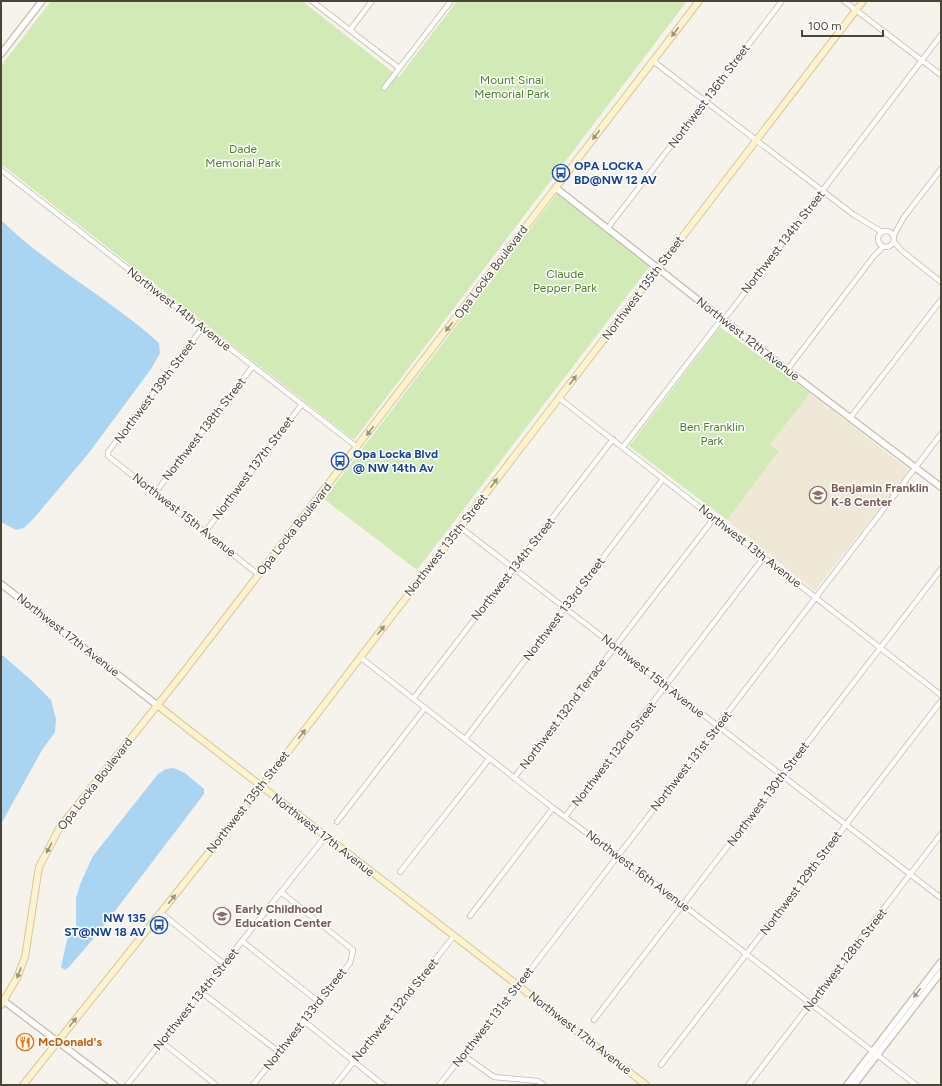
<svg xmlns="http://www.w3.org/2000/svg" width="942" height="1086" font-family="Figtree,sans-serif">
<style>
.education{fill:#efe8d6}
.green{fill:#d2eab5}
.water{fill:#a9d4f2}
.lines{fill:none;stroke-linecap:round;stroke-linejoin:round}
.minor-casing{stroke:#c2bbae;stroke-width:6}
.tertiary-casing{stroke:#c2bbae;stroke-width:8}
.secondary-casing{stroke:#d6c79b;stroke-width:8}
.minor{stroke:#fff;stroke-width:4.5}
.tertiary{stroke:#fff;stroke-width:5.5}
.secondary{stroke:#fff3cd;stroke-width:6}
.oneway{fill:#9c937c}
.oneway2{fill:#9c9892}
.labels{text-anchor:middle;stroke-width:3;stroke-linejoin:round;paint-order:stroke}
.park-label{font-size:12px;fill:#4a7f2a;stroke:#fff}
.street-label{font-size:12px;fill:#4b4439;stroke:#fff}
.transit-label{font-size:12px;font-weight:bold;fill:#164399;stroke:#fff;text-anchor:start}
.education-label{font-size:12px;font-weight:bold;fill:#785e54;stroke:#fff;text-anchor:start}
.food-label{font-size:12px;font-weight:bold;fill:#c56008;stroke:#fff;text-anchor:start}
</style>
<rect width="100%" height="100%" fill="#f6f3ec"/>
<path class="education" d="M810,393L909,470L815,591L727,520L779,451L770,445Z"/>
<g class="green">
<path d="M51,1H302L399,77L457,1H687L354,440L1,164V66Z"/>
<path d="M557,194L650,266L417,570L324,499Z"/>
<path d="M720,327L810,393L770,445L779,451L727,520L629,446Z"/>
</g>
<g class="water">
<path d="M1,220C49,267 109,298 159,343L160,353L151,369L88,454L34,518L24,528L16,530L1,522Z"/>
<path d="M1,654L31,680L51,700L56,719L55,732L42,750L1,824Z"/>
<path d="M174,768L185,773L204,789V794L99,932L69,967L65,970L61,967L67,940L76,926V898L81,882L93,856L158,774L166,769Z"/>
</g>
<g class="lines">
<defs>
<g id="minor">
<path d="M312,1L399,68"/>
<path d="M844,1L941,75"/>
<path d="M350,30L372,1"/>
<path d="M653,61L854,215L882,232"/>
<path d="M384,88L451,1"/>
<path d="M1,170L357,447"/>
<path d="M607,229L782,1"/>
<circle cx="886" cy="239" r="8"/>
<path d="M894,235L904,217L941,169"/>
<path d="M894,242L902,251L941,282"/>
<path d="M203,327L108,452V456L259,575"/>
<path d="M787,370L874,256L883,247"/>
<path d="M559,398L941,695"/>
<path d="M850,418L941,300"/>
<path d="M623,447L717,325L730,312L941,35"/>
<path d="M155,493L253,366"/>
<path d="M460,527L941,898"/>
<path d="M205,532L302,404"/>
<path d="M360,657L553,808L683,905L916,1085"/>
<path d="M413,699L613,439"/>
<path d="M465,739L663,479"/>
<path d="M514,778L714,518"/>
<path d="M565,817L764,557"/>
<path d="M337,822L425,708"/>
<path d="M400,872L489,759"/>
<path d="M161,913L224,964"/>
<path d="M470,916L553,808"/>
<path d="M242,941L319,1002"/>
<path d="M201,992L279,1052"/>
<path d="M594,1020L941,569"/>
<path d="M304,1021L383,1085"/>
<path d="M162,1042L216,1085"/>
<path d="M463,1055L494,1077L538,1081L544,1085"/>
<path d="M661,1065L941,701"/>
<path d="M127,1085L325,837"/>
<path d="M253,1085L350,963L353,950L281,892"/>
<path d="M335,1085L454,936"/>
<path d="M439,1085L519,985L941,434"/>
<path d="M748,1085L941,834"/>
</g>
<g id="tertiary">
<path d="M1,54L42,1"/>
<path d="M556,188L787,370L941,487"/>
<path d="M1,584L157,705"/>
<path d="M4,1001L115,1085"/>
<path d="M847,1085L941,962"/>
<path d="M854,1085L941,972"/>
</g>
<g id="secondary">
<path d="M157,705L646,1085"/>
<path d="M1,1005L17,978L25,957L39,867L60,827L183,673L699,1"/>
<path d="M23,1085L261,787L863,1"/>
</g>
</defs>
<use href="#minor" class="minor-casing"/>
<use href="#tertiary" class="tertiary-casing"/>
<use href="#secondary" class="secondary-casing"/>
<use href="#minor" class="minor"/>
<use href="#tertiary" class="tertiary"/>
<use href="#secondary" class="secondary"/>
</g>
<defs><path id="oneway-solid" d="M-6-.8H1V-3.2L6.5 0L1 3.2V.8H-6Z"/></defs>
<g class="oneway">
<use href="#oneway-solid" transform="translate(675 32) rotate(127)"/>
<use href="#oneway-solid" transform="translate(596 135) rotate(127)"/>
<use href="#oneway-solid" transform="translate(449 327) rotate(128)"/>
<use href="#oneway-solid" transform="translate(573 380) rotate(-53)"/>
<use href="#oneway-solid" transform="translate(370 431) rotate(127)"/>
<use href="#oneway-solid" transform="translate(494 483) rotate(-53)"/>
<use href="#oneway-solid" transform="translate(381 630) rotate(-52)"/>
<use href="#oneway-solid" transform="translate(302 734) rotate(-53)"/>
<use href="#oneway-solid" transform="translate(49 848) rotate(118)"/>
<use href="#oneway-solid" transform="translate(172 899) rotate(-51)"/>
<use href="#oneway-solid" transform="translate(19 973) rotate(111)"/>
<use href="#oneway-solid" transform="translate(73 1022) rotate(-51)"/>
</g>
<use class="oneway2" href="#oneway-solid" transform="translate(917 993) rotate(127)"/>
<defs>
<symbol id="bus-ring" viewBox="-11 -11 22 22"><circle r="9.5" fill="#fff" stroke="#1a4fb4" stroke-width="1.5"/><path d="M-5-6H5V4H4V6H2V4H-2V6H-4V4H-5ZM-3.5-4V0h7V-4ZM-3.5 1.2v1.5H-2V1.2ZM2 1.2v1.5H3.5V1.2Z" fill="#1a4fb4"/></symbol>
<symbol id="school-ring" viewBox="-11 -11 22 22"><circle r="9.5" fill="#fff" stroke="#8d6e63" stroke-width="1.5"/><path d="M0-5L7-2L0 1L-7-2ZM-4 1L0 2.5L4 1V4Q0 6-4 4Z" fill="#8d6e63"/></symbol>
<symbol id="restaurant-ring" viewBox="-11 -11 22 22"><circle r="9.5" fill="#fff" stroke="#e8710a" stroke-width="1.5"/><path d="M-5-6h1v4h1v-4h1v4h1v-4h1v5L-1.5 .5V6h-2V.5L-5-1ZM5-6V6H3V1.5H1.5Q1.5-4 5-6Z" fill="#e8710a"/></symbol>
</defs>
<g fill-rule="evenodd">
<use href="#bus-ring" x="551" y="163" width="20" height="20"/>
<use href="#bus-ring" x="330" y="451" width="20" height="20"/>
<use href="#school-ring" x="808" y="485" width="20" height="20"/>
<use href="#school-ring" x="212" y="906" width="20" height="20"/>
<use href="#bus-ring" x="149" y="915" width="20" height="20"/>
<use href="#restaurant-ring" x="15" y="1032" width="20" height="20"/>
</g>
<g class="labels">
<g class="park-label">
<text x="512" y="84">Mount Sinai<tspan x="512" dy="14">Memorial Park</tspan></text>
<text x="243" y="153">Dade<tspan x="243" dy="14">Memorial Park</tspan></text>
<text x="565" y="278">Claude<tspan x="565" dy="14">Pepper Park</tspan></text>
<text x="712" y="431">Ben Franklin<tspan x="712" dy="14">Park</tspan></text>
</g>
<g class="street-label">
<text transform="translate(709 96) rotate(-53)" y="4">Northwest 136th Street</text>
<text transform="translate(783 242) rotate(-52)" y="4">Northwest 134th Street</text>
<text transform="translate(491 272) rotate(-53)" y="4">Opa Locka Boulevard</text>
<text transform="translate(643 288) rotate(-53)" y="4">Northwest 135th Street</text>
<text transform="translate(179 309) rotate(38)" y="4">Northwest 14th Avenue</text>
<text transform="translate(748 339) rotate(38)" y="4">Northwest 12th Avenue</text>
<text transform="translate(155 391) rotate(-53)" y="4">Northwest 139th Street</text>
<text transform="translate(204 429) rotate(-52)" y="4">Northwest 138th Street</text>
<text transform="translate(253 468) rotate(-53)" y="4">Northwest 137th Street</text>
<text transform="translate(184 515) rotate(38)" y="4">Northwest 15th Avenue</text>
<text transform="translate(294 529) rotate(-52)" y="4">Opa Locka Boulevard</text>
<text transform="translate(446 545) rotate(-52)" y="4">Northwest 135th Street</text>
<text transform="translate(750 546) rotate(38)" y="4">Northwest 13th Avenue</text>
<text transform="translate(513 569) rotate(-52)" y="4">Northwest 134th Street</text>
<text transform="translate(564 609) rotate(-53)" y="4">Northwest 133rd Street</text>
<text transform="translate(68 635) rotate(38)" y="4">Northwest 17th Avenue</text>
<text transform="translate(653 676) rotate(38)" y="4">Northwest 15th Avenue</text>
<text transform="translate(563 714) rotate(-53)" y="4">Northwest 132nd Terrace</text>
<text transform="translate(614 754) rotate(-52)" y="4">Northwest 132nd Street</text>
<text transform="translate(691 761) rotate(-52)" y="4">Northwest 131st Street</text>
<text transform="translate(95 784) rotate(-52)" y="4">Opa Locka Boulevard</text>
<text transform="translate(768 794) rotate(-53)" y="4">Northwest 130th Street</text>
<text transform="translate(248 802) rotate(-52)" y="4">Northwest 135th Street</text>
<text transform="translate(323 835) rotate(38)" y="4">Northwest 17th Avenue</text>
<text transform="translate(638 871) rotate(37)" y="4">Northwest 16th Avenue</text>
<text transform="translate(801 883) rotate(-53)" y="4">Northwest 129th Street</text>
<text transform="translate(845 960) rotate(-52)" y="4">Northwest 128th Street</text>
<text transform="translate(196 999) rotate(-51)" y="4">Northwest 134th Street</text>
<text transform="translate(395 1010) rotate(-51)" y="4">Northwest 132nd Street</text>
<text transform="translate(493 1017) rotate(-52)" y="4">Northwest 131st Street</text>
<text transform="translate(305 1019) rotate(-52)" y="4">Northwest 133rd Street</text>
<text transform="translate(580 1033) rotate(38)" y="4">Northwest 17th Avenue</text>
</g>
<g class="transit-label">
<text x="574" y="170">OPA LOCKA<tspan x="574" dy="14">BD@NW 12 AV</tspan></text>
<text x="353" y="458">Opa Locka Blvd<tspan x="353" dy="14">@ NW 14th Av</tspan></text>
<text x="146" y="922" text-anchor="end">NW 135<tspan x="146" dy="14">ST@NW 18 AV</tspan></text>
</g>
<g class="education-label">
<text x="831" y="492">Benjamin Franklin<tspan x="831" dy="14">K-8 Center</tspan></text>
<text x="235" y="913">Early Childhood<tspan x="235" dy="14">Education Center</tspan></text>
</g>
<g class="food-label">
<text x="38" y="1046">McDonald's</text>
</g>
</g>
<rect width="942" height="1086" fill="none" stroke="#4b4439" stroke-width="4"/>
<path d="M802 30v6h81v-6" fill="none" stroke="#4b4439" stroke-width="2"/>
<text x="808" y="30" font-size="12" fill="#4b4439" stroke="#ffffff" stroke-width="3" paint-order="stroke">100 m</text>
</svg>
